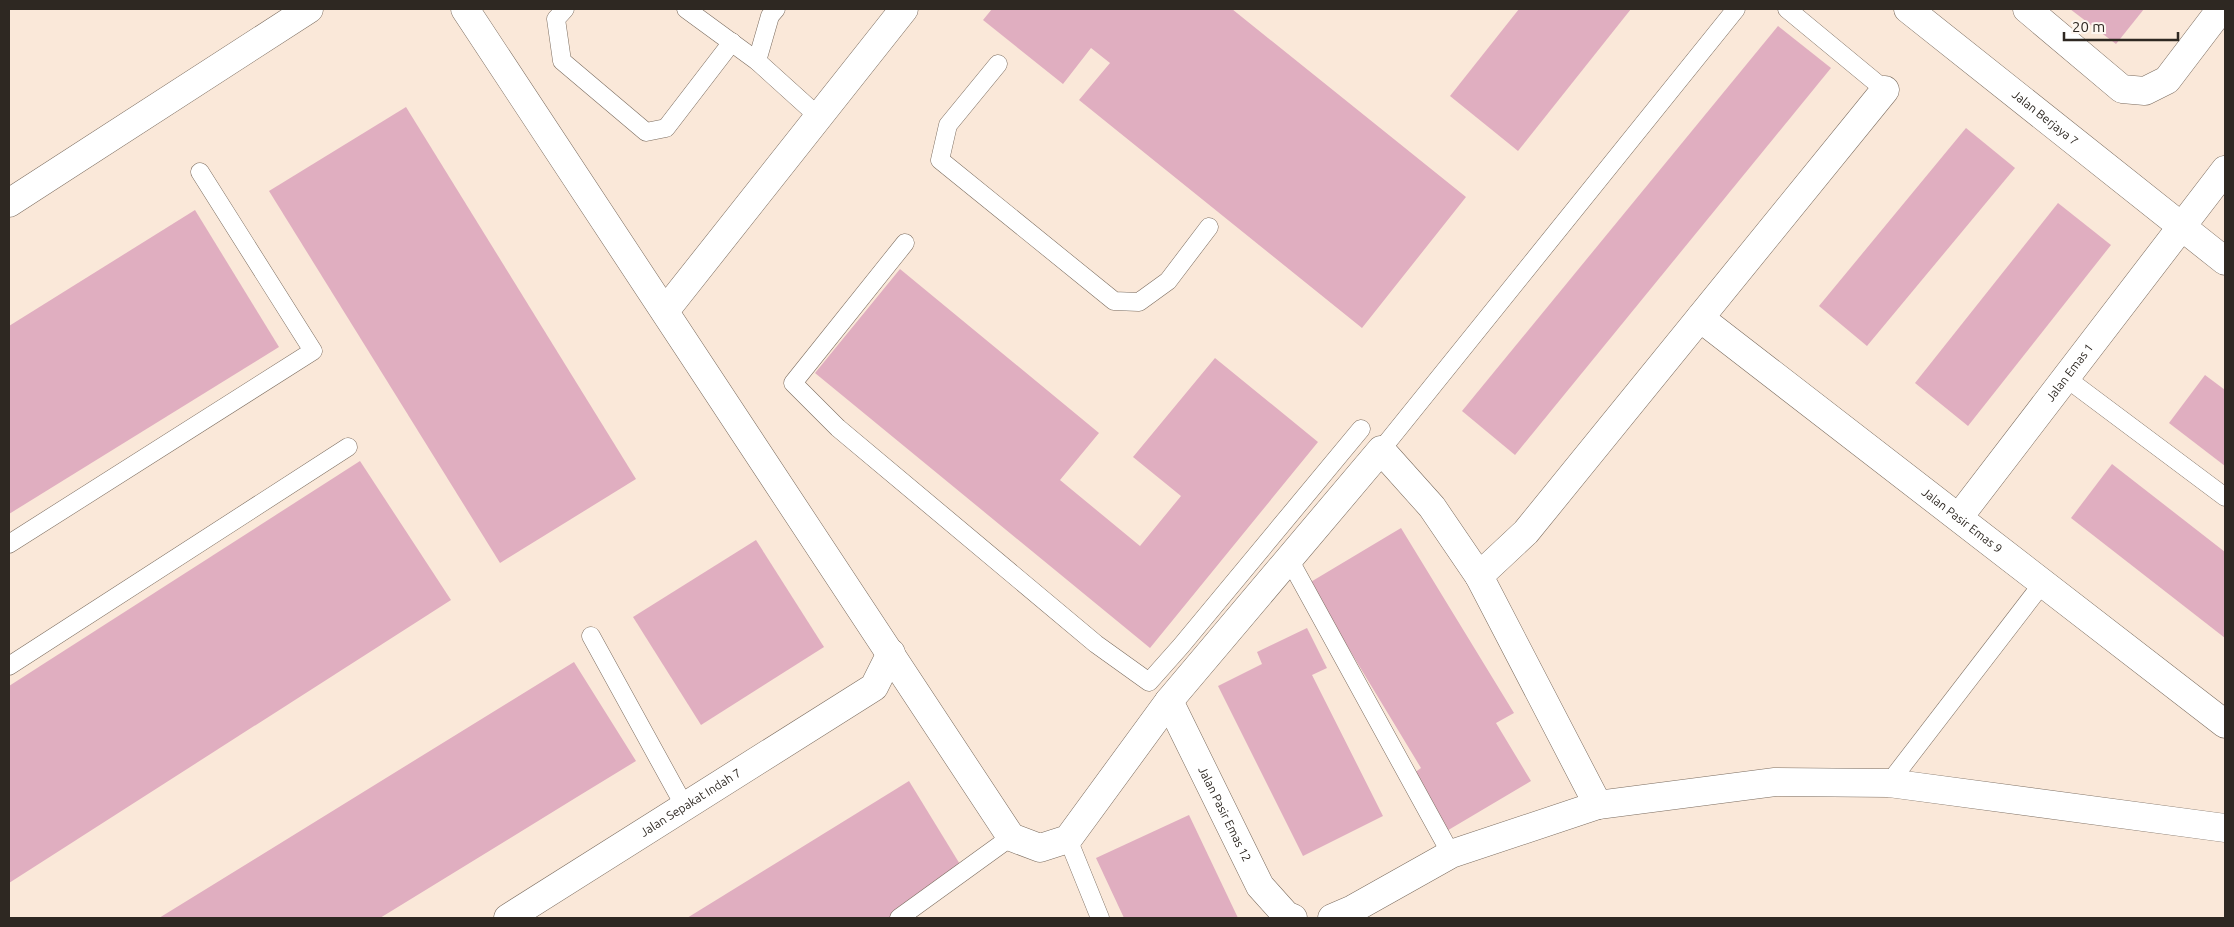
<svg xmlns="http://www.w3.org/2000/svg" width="2234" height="927" font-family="Ubuntu,sans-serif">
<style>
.building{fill:#e0aec0}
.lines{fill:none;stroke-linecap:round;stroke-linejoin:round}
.lane-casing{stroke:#7b6c5f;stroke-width:19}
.street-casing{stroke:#7b6c5f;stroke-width:29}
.lane{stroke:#fff;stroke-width:18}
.street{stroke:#fff;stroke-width:28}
.labels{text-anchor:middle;stroke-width:4;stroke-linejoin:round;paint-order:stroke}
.street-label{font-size:12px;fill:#2e2822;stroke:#fef7f1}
</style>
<rect width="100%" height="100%" fill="#fae8d9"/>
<g class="building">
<path d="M992,9H1232L1466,197L1362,328L1079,100L1110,63L1091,48L1063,84L983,20Z"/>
<path d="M1519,9H1631L1518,151L1450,96Z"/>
<path d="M2070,9H2144L2116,44Z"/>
<path d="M1778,26L1831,68L1515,455L1462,411Z"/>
<path d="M406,107L636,479L500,563L269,191Z"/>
<path d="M1966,128L2015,168L1867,346L1819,306Z"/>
<path d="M2058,203L2111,245L1968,426L1915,383Z"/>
<path d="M195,210L279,347L9,514V326Z"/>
<path d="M900,269L1099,433L1060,480L1140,546L1181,496L1133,457L1215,358L1318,442L1150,648L815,373Z"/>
<path d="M2205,375L2225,390V466L2169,423Z"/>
<path d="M360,461L451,600L9,883V686Z"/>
<path d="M2112,464L2225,552V638L2071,518Z"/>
<path d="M1401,528L1514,713L1496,723L1531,781L1445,832L1410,776L1421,768L1309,583Z"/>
<path d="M756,540L824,647L701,725L633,617Z"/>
<path d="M1307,628L1327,668L1312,675L1383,816L1303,856L1218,686L1262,664L1257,652Z"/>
<path d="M574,662L636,761L577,797L380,918H159Z"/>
<path d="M909,781L969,879L904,918H687Z"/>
<path d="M1189,815L1238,918H1124L1096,858Z"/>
</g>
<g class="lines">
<defs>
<g id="lane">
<path d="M565,9L556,19L562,61L646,132L666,128L732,42"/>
<path d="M686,9L757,61L819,117"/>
<path d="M1787,9L1885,90"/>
<path d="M757,61L770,16L776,9"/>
<path d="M998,64L948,125L940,160L1114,301L1139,302L1168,281L1209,227"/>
<path d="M905,243L793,383L838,428L1096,644L1149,682L1181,646L1361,429"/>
<path d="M2066,378L2225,497"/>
<path d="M1381,450L1736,9"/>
<path d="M9,544L313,351L200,172"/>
<path d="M1289,559L1451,854"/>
<path d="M591,636L685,807"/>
<path d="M9,666L348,447"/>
<path d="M1889,783L2042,584"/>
<path d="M1068,839L1100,918"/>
<path d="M899,918L1011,837"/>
</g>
<g id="street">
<path d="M465,9L1011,837L1040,848L1068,839L1169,701L1381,450L1432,507L1479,576L1526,532L1885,90"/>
<path id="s1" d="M1908,9L2225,261"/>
<path d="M2027,9L2122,89L2145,91L2167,80L2221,9"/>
<path d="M9,203L309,9"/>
<path d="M665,311L904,9"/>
<path id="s2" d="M1700,318L2225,724"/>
<path id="s3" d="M1959,517L2225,170"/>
<path id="s4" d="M1169,701L1260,886L1286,915L1293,918"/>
<path d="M1598,805L1775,782L1889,783L2225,828"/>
<path id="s5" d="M508,918L874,687L891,653"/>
<path d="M1332,918L1353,909L1451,854L1598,805L1479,576"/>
</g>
</defs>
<use href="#lane" class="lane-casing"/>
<use href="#street" class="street-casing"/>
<use href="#lane" class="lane"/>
<use href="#street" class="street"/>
</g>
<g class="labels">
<g class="street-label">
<text dy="4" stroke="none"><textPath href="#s1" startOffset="175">Jalan Berjaya 7</textPath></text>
<text dy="4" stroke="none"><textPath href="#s3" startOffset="182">Jalan Emas 1</textPath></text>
<text dy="4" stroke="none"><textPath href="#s2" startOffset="331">Jalan Pasir Emas 9</textPath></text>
<text dy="4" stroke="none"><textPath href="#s5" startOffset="216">Jalan Sepakat Indah 7</textPath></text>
<text dy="4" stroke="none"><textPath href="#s4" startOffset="126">Jalan Pasir Emas 12</textPath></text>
</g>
</g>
<rect width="2234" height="927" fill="none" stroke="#2e2822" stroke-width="20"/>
<path d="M2064 32v8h114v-8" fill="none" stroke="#2e2822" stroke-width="2.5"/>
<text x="2072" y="32" font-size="15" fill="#2e2822" stroke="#fef7f1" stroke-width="4" paint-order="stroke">20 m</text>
</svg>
